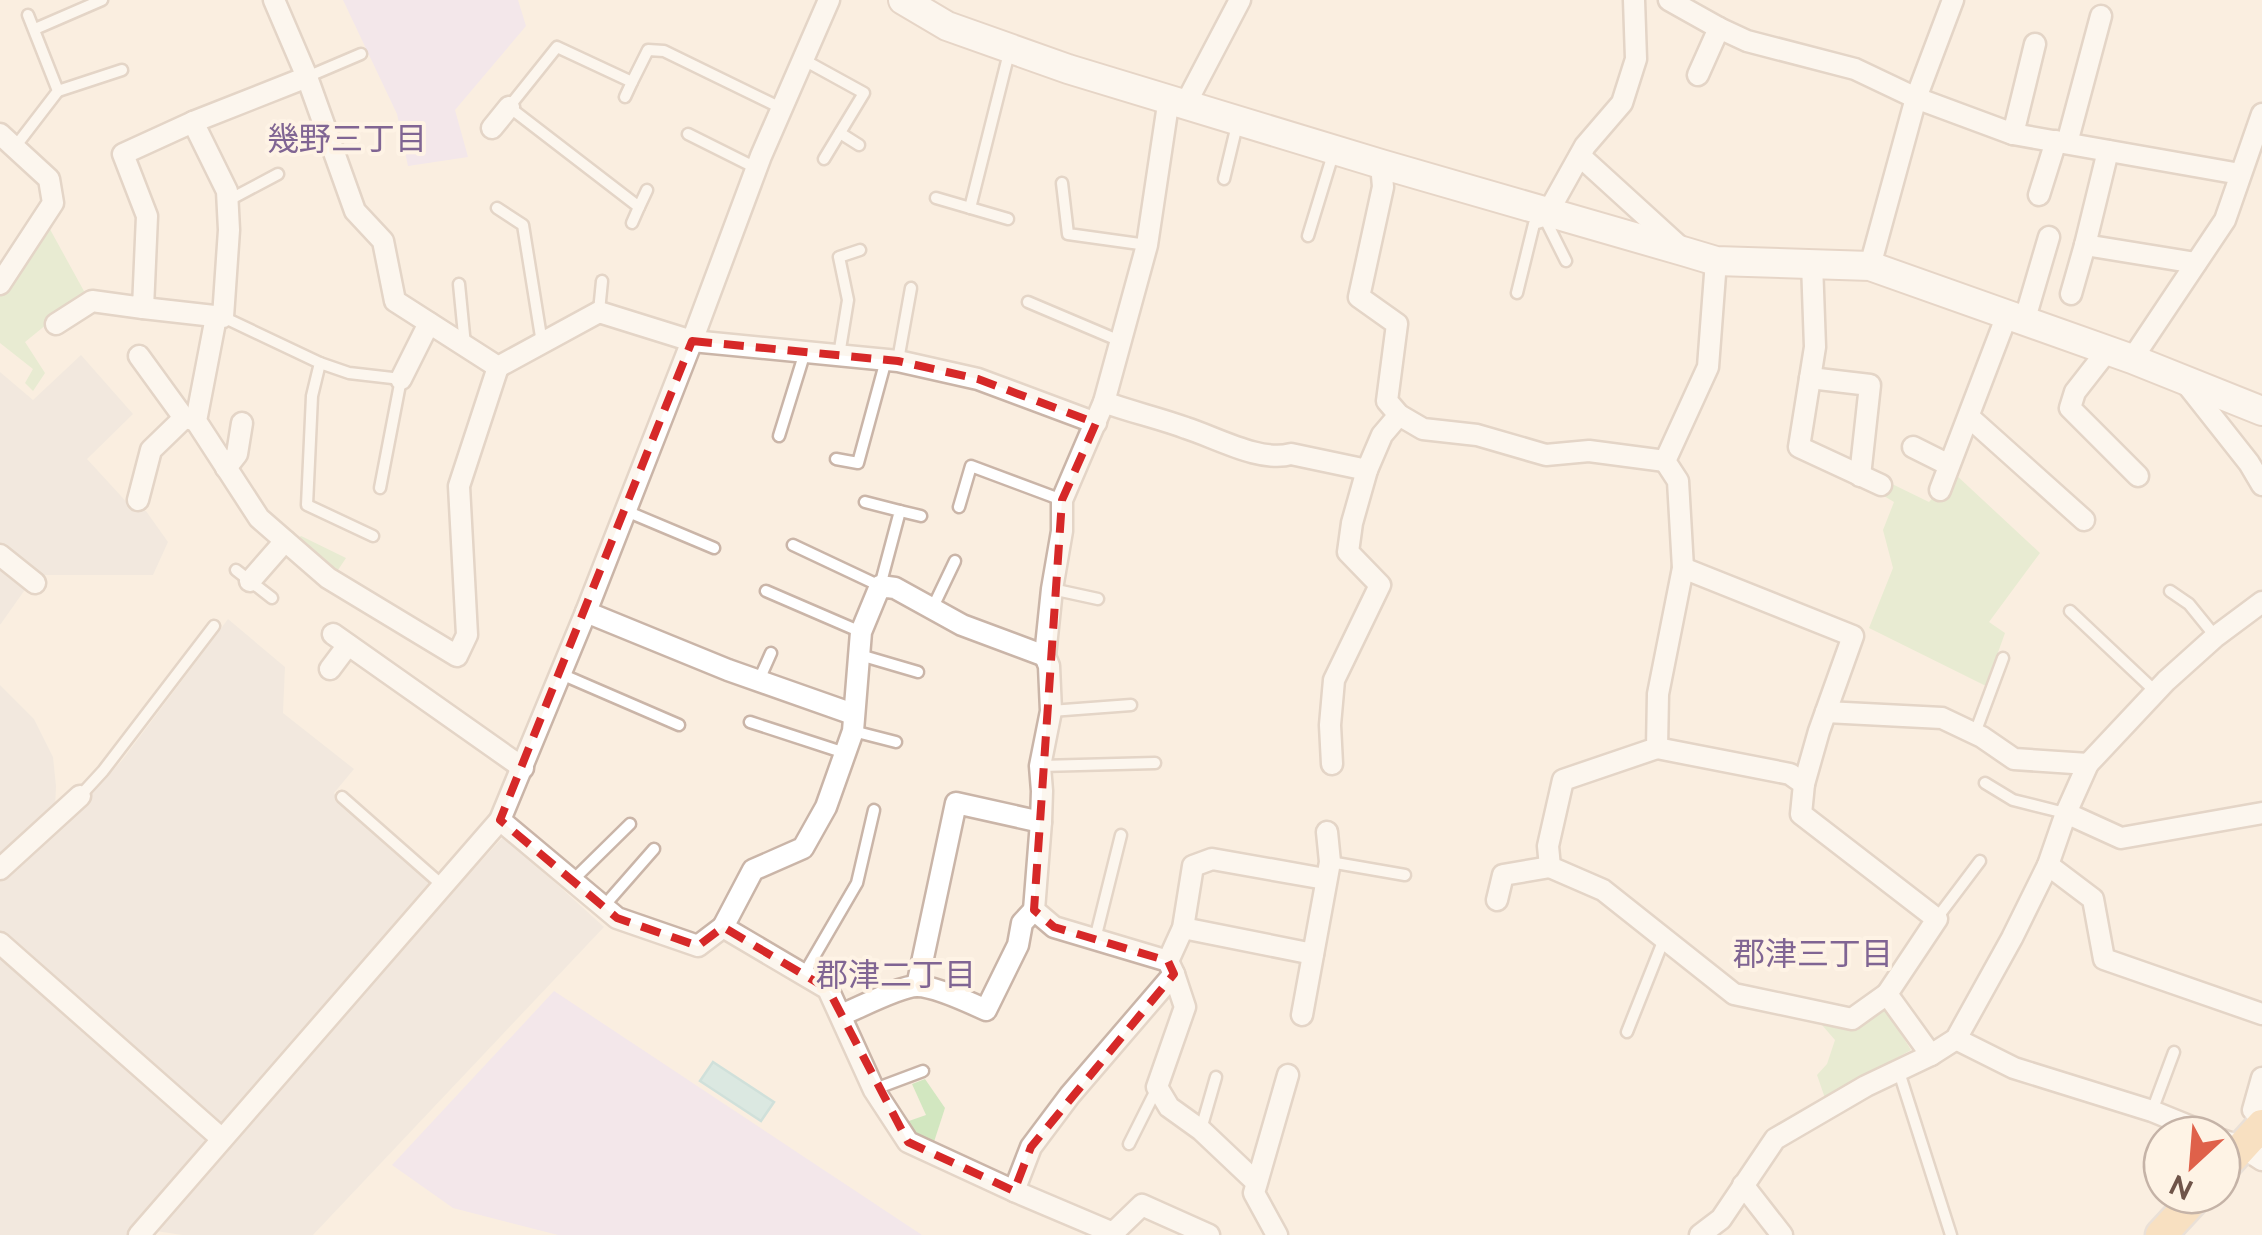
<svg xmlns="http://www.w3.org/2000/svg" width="2262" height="1235" font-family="Raleway,'Noto Sans JP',sans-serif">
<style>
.industrial{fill:#e9e1db}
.education{fill:#ebddf6}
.green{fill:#d2e7c0}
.water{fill:#b6dfe2;stroke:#9dcfd3;stroke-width:2.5}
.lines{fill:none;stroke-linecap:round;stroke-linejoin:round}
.lane-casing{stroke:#cab5a8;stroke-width:15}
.street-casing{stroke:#cab5a8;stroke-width:25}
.secondary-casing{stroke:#cfb7a8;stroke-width:32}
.primary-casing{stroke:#d7cfcc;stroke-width:35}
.lane{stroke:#fff;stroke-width:10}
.street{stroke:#fff;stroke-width:20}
.secondary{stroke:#fff;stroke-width:28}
.primary{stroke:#f7ce9b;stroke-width:30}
.marked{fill:none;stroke:#d62828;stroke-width:8;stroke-dasharray:20 12;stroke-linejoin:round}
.labels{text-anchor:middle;stroke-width:8;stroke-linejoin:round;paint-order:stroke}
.neighbourhood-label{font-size:32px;fill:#806593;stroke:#fef3e5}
</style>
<rect width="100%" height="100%" fill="#faeee0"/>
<g class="industrial">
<path d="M81,355L133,414L87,459L132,508L146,511L168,542L153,575H38L0,546V372L33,400Z"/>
<path d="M0,562L29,584L0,625Z"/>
<path d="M228,619L285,667L283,713L354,769L334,793L435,887L220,1128L0,931V881L81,805L123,759Z"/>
<path d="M0,685L34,719L53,757L56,786L55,810L0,858Z"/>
<path d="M504,836L604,927L313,1235H182L156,1231L447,898Z"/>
<path d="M0,951L208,1133V1142L129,1235H0Z"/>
</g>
<g class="education">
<path d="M343,0H518L526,26L455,110L468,157L408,166L397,114Z"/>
<path d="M554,991L922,1235H558L453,1208L392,1165Z"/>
</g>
<g class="green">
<path d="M46,222L85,293L25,342L45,373L33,391L25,383L33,369L0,343V293Z"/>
<path d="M1955,474L2040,553L1989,622L2005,633L1986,686L1869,628L1893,568L1883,530L1894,502L1884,496L1890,483L1929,502Z"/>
<path d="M301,536L346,558L336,573L294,542Z"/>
<path d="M1885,1008L1911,1050L1825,1098L1817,1075L1827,1064L1835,1040L1816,1018L1855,1029Z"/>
<path d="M925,1079L945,1108L933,1145L916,1137L906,1122L926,1115L912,1084Z"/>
</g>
<path class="water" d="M713,1062L774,1102L761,1121L700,1081Z"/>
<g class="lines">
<defs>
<g id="lane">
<path d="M35,29L102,0"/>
<path d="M804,60L864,93L824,159"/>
<path d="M307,77L361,54"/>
<path d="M58,91L122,70"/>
<path d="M625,97L632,82"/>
<path d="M840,133L859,145"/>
<path d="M688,134L756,168"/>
<path d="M15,147L58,91L28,15"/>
<path d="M1224,179L1238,121"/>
<path d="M1062,183L1068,234L1147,245"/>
<path d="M647,190L639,207L509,107L557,47L632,82L648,50L664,51L781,108"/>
<path d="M936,198L1008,219"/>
<path d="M229,200L278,174"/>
<path d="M497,208L523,225L542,343"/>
<path d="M970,208L1010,49"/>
<path d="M1545,219L1566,261"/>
<path d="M632,223L639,207"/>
<path d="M1308,236L1334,151"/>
<path d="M459,284L465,345"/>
<path d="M1517,293L1534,224L1544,221"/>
<path d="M1028,302L1120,341"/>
<path d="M599,311L602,281"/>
<path d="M223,317L320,363L312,396L307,505L373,536"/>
<path d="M839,355L848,300L839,257L860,250"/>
<path d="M898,360L911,288"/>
<path d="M320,363L349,373L401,379L380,488"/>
<path d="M779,436L805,352"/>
<path d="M836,459L858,463L886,360"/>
<path d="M959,507L971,466L1062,500"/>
<path d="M626,511L714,548"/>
<path d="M900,511L921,516"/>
<path d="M793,545L880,586L900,511L865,502"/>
<path d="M236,570L272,598"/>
<path d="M1052,589L1098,599"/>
<path d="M766,591L861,632"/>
<path d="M2170,591L2189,604L2215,636"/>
<path d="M933,607L955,561"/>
<path d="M2070,611L2156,692"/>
<path d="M860,655L918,672"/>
<path d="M561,674L679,725"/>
<path d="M759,680L771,653"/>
<path d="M1051,711L1131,705"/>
<path d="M750,722L845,753"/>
<path d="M853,731L896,742"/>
<path d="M1975,733L2003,658"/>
<path d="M1041,766L1155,763"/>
<path d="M1985,783L2013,800L2065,813"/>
<path d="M80,796L103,771L214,626"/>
<path d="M342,797L442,885"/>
<path d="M1330,862L1405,875"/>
<path d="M573,880L630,824"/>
<path d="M604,906L654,849"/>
<path d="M1937,918L1980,861"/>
<path d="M1095,939L1121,835"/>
<path d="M804,974L857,883L874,810"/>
<path d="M1627,1032L1664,939"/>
<path d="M1899,1072L1951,1235"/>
<path d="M875,1089L923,1071"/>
<path d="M2152,1111L2174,1052"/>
<path d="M1201,1129L1216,1077"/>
<path d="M1129,1144L1157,1088"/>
</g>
<g id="street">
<path d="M1669,0L1719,28L1747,41L1855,69L1916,98L2013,134L2240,174"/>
<path d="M1698,75L1719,28"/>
<path d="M307,77L355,211L383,241L395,301L498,367L599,312L692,341L898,361L978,379L1096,423"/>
<path d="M1169,98L1147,245L1104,402L1062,500V531L1052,589L1045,656L1049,666L1051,711L1040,766L1042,791L1041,822L1034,910L1054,927L1168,961L1174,974L1185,1007L1157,1087L1169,1107L1201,1130L1256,1182"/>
<path d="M1186,103L1240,0"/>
<path d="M492,128L509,107"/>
<path d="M0,134L49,179L53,203L0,284"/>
<path d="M2013,134L2035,44"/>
<path d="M2067,143L2101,16"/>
<path d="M2108,151L2085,245L2196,263"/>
<path d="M1580,156L1681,248"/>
<path d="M1381,164L1383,187L1359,297L1397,324L1387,401L1399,415L1423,429L1477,435L1546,455L1589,451L1665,461"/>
<path d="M2039,195L2056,141"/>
<path d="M1547,214L1585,146L1622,103L1636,59L1634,0"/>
<path d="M1716,261L1708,367L1665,461L1678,481L1683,568L1658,694L1657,748L1563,780L1548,846L1550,867L1603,890L1734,994L1852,1019L1887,994L1931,1055"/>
<path d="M1812,263L1815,347L1799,447L1881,485"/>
<path d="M1870,266L1916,98L1953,0"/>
<path d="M2071,294L2085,245"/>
<path d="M143,308L223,317L229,230L227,191L193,122"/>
<path d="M216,317L196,421L259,518L328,578L457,656L467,635L459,486L498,367"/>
<path d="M2024,322L2049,237"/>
<path d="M56,324L92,301L143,308L147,216L123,154L193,122L307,77L274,0"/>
<path d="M2107,351L2075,392L2070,408L2138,476"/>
<path d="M139,356L184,418L194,420"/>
<path d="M2132,359L2225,220L2262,114"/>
<path d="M1810,378L1870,385L1860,476"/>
<path d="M401,379L429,323"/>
<path d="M2185,382L2249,463L2262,485"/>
<path d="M1104,402C1131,412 1159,418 1186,428C1215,437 1261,463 1291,454L1367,470L1382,435L1399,415"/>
<path d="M1969,417L2084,520"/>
<path d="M1913,447L1949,465"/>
<path d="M226,468L237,454L242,423"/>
<path d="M1940,490L2007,315"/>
<path d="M138,500L151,450L184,418"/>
<path d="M0,555L35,583"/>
<path d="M1683,568L1853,636L1819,731L1804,784"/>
<path d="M250,581L285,541"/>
<path d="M586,612L728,670L853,714"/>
<path d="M333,634L523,768"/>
<path d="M330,669L348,645"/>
<path d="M1826,712L1942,718L1982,737L2014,759L2088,764"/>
<path d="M1657,748L1790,774L1804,784L1801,814L1937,919L1887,994"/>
<path d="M1332,764L1330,725L1334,680L1380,585L1348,552L1352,523L1367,470"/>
<path d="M2066,813L2121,838L2262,813"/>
<path d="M500,820L617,918L698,946L723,927L828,989L874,1090L908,1142L1014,1191L1113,1233L1142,1205L1209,1235"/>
<path d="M2048,865L2093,899L2104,959L2262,1014"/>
<path d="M0,869L80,796"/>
<path d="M1497,900L1503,875L1550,867"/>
<path d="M723,927L753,870L803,848L826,807L853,731L861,632L880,586L895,588L962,625L1045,656"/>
<path d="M1183,928L1313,954"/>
<path d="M0,943L222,1139"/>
<path d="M1168,961L1183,928L1193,866L1212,859L1325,879"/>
<path d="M917,986L956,803L1041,822"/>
<path d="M841,1015C859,1008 900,986 917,986C933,986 971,1003 986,1010L1018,945L1022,923L1034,910"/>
<path d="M1302,1015L1330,862L1327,832"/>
<path d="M1956,1039L2014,1068L2152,1111L2211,1135"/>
<path d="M2262,1078L2253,1110L2262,1119"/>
<path d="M2222,1140L2242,1147L2262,1160"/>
<path d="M1743,1185L1782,1235"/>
<path d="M1014,1191L1031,1147L1070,1095L1174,974"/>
<path d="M139,1235L500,820L586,612L692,341L761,156L829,0"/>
<path d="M1277,1235L1254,1193L1288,1075"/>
<path d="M1700,1235L1721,1219L1775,1139L1866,1086L1931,1055L1956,1039L2012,938L2048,865L2066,813L2088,764L2166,681L2215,637L2262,602"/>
</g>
<path id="secondary" d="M903,0L947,26L1068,69L1381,164L1686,252L1716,261L1870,266L2132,359L2262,411"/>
<g id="primary">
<path d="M2222,1169L2262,1125"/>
<path d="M2161,1235L2198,1195"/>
</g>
</defs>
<use href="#lane" class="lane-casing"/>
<use href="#street" class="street-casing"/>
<use href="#secondary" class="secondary-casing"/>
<use href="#primary" class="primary-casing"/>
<use href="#lane" class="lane"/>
<use href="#street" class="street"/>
<use href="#secondary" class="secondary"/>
<use href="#primary" class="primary"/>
</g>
<path d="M0 0H2262V1235H0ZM692,341L898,361L978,379L1096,423L1062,500L1034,910L1054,927L1168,961L1174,974L1031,1147L1014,1191L908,1142L828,989L723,927L698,946L617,918L500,820Z" fill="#faeee0" fill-opacity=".55" fill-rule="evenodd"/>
<path class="marked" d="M692,341L898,361L978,379L1096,423L1062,500L1034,910L1054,927L1168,961L1174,974L1031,1147L1014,1191L908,1142L828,989L723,927L698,946L617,918L500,820Z"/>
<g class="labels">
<g class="neighbourhood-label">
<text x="347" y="150">幾野三丁目</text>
<text x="1813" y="965">郡津三丁目</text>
<text x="896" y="986">郡津二丁目</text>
</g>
</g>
<g transform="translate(2192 1165) rotate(206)"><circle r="48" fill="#fef3e5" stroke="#c5b3a7" stroke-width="2.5"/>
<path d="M0-8L18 38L0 25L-18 38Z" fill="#df614a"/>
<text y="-15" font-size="28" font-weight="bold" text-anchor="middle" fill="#6f5449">N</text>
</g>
</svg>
